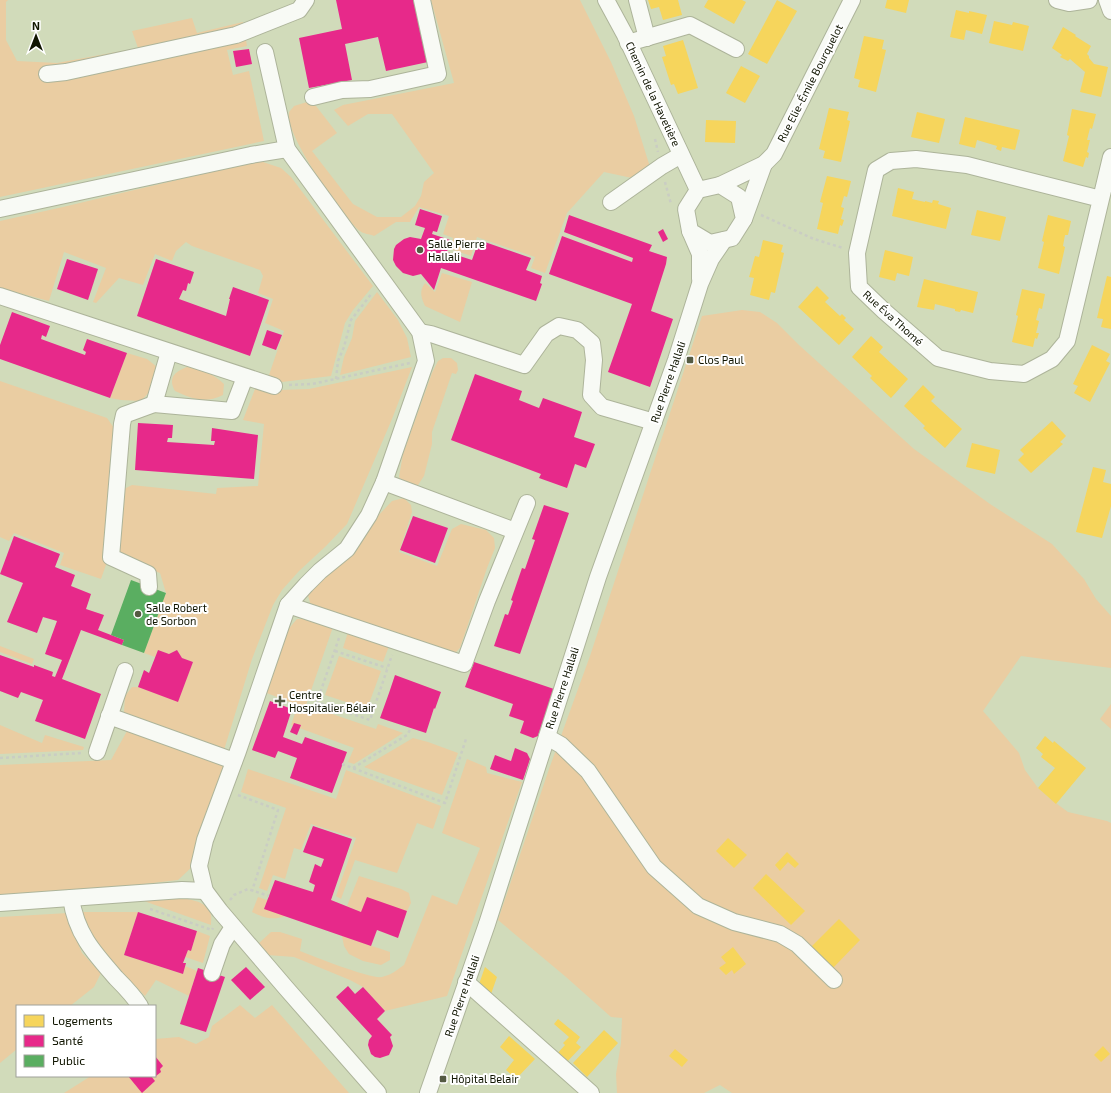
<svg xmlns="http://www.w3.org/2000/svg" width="1111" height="1093" font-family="'Exo 2',sans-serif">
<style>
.green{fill:#eacda2}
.homes{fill:#f6d55c}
.health{fill:#e7298a}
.public{fill:#5aae61}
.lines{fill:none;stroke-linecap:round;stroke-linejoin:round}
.minor-casing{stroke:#adb49a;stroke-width:18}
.path{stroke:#cacdc3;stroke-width:2.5;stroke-dasharray:3 3;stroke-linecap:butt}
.minor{stroke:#f8faf5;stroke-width:16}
.poi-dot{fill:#545a42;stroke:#fff;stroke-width:1.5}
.labels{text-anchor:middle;stroke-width:4;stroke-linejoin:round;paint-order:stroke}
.street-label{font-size:11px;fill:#101501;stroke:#fff}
.poi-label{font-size:11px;fill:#101501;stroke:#fff;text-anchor:start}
</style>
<rect width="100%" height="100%" fill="#d1dbba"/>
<g class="green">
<path d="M0,0H8L6,2V40L17,61L57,63L138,48L132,31L192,18L197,33L243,22L247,46L227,50L233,75L249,71L264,141L0,197Z"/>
<path d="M431,0H580L611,62L634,116L650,167L632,178L604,172L567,213L545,273L531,268L535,257L477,237L471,256L451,249L453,238L443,234L449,216L419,207L410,222H396L374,236C370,234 363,234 360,231C343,218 284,133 289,113C289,111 293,108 294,106L307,102L316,106L337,133L312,151L353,204L377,217H401L415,206L421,196L424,182L434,173L392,114H368L348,126L334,110L343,105L454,83Z"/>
<path d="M260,161L281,168L291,177L373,286L353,310L345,323L331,376L282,382L268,378L284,331L265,323L273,299L258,293L263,276L260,270L192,246L186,242L176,251L172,261L155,254L143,285L119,278L96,303L93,302L106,268L64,252L49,301L0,288V221C87,202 173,180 260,161Z"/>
<path d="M442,273L472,282L460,322L425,306C421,297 419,291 425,283L435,292Z"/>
<path d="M377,292L398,320L407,338L411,357L340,375L344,357L352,338L355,321Z"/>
<path d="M742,310L760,312L777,323L799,345L914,449L990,504L1052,544L1084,579L1096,599L1111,616V668L1021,656L983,711L1019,753L1025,770L1038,788L1049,798L1068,812L1107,821L1111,823V1093H732L720,1085L704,1093H617L616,1074L621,1043L622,1018L611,1017L566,977L498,920L549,769L590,656L702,316Z"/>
<path d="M127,353L147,359L157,367L152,389L141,401L121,400L110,398Z"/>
<path d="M443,358H451L457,363L458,370L456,374L452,373L432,432V444L424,476L416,488L407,485L399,477L403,454L432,373L438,361Z"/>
<path d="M187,367C201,369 214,374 224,384L223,395C204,404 193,399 175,391C168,378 174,372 187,367Z"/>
<path d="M412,367L392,419L347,524L326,546L299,571L282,590L273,605L252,659L224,750L130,719L124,712L125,696L132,687H138L178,701L193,662L182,658L177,650L169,654L158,650L155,657L144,653L166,593L160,573L120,558L119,549L124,489L132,485L216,494L217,488L258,486L264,424L243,420L255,389L281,390L309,389Z"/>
<path d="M0,381L107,418L114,428L108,559L101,579L60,565L64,553L14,533L9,541L0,537Z"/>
<path d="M404,498L411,505L412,512L399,552L437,566L452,529L461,524L486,530L494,538L495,548L487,568L460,648L454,654L311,606L307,592L352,555L377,517L392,501Z"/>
<path d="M297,619H312L334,624L306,705L376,729L378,724L403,733L354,764L348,762L354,748L291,725L298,705L264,692L286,632Z"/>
<path d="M348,632L389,646L383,662L343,648Z"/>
<path d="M0,646L34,659L32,664L0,652Z"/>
<path d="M339,656L381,671L367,709L325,695Z"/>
<path d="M1111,704V729L1100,719Z"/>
<path d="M0,725L42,743L45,735L84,747L83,750L0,754Z"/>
<path d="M127,731L224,764L193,866L178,880L136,885L0,895V765L111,760Z"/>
<path d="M413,738L428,742L458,753L442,795L364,767Z"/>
<path d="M467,759L486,767L487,773L522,782L447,996L385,1011L363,987L350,980L294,957L267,955L257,945L271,932H280L302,939L300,951C315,957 370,979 382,977C391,975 397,970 404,965L432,895L457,905L480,848L442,833Z"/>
<path d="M248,769L336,799L346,770L441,806L433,829L417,823L397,873L355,860L341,899L336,896L356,838L311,824L301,850L294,848L285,879L273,875L267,891L259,888L286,808L241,792Z"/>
<path d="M359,876L401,889L409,893L411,903L407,911L361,912L347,906Z"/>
<path d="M172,897C185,899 204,899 210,912C212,916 211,921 211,925L144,901Z"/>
<path d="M258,897L267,900L286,916C272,920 266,919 252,912Z"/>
<path d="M82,912H138L124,955L183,974L185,966L197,971L189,996L156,980L145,996L98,948L84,928Z"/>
<path d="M68,913L71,927L82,953L101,973L94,987L70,1006H17V1049L0,1063V917Z"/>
<path d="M197,931L210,936L203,963L185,957L188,950L191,951Z"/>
<path d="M342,936L390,952V960L381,965L363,961L349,954L344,946Z"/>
<path d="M240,1005L255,1018L272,1005L349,1093H64L91,1076H155V1039L179,1037L196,1044L209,1037L212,1026Z"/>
</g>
<g class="homes">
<path d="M648,0H678L682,15L663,20L659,7L651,9Z"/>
<path d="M708,0H742L746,2L734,24L704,7Z"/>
<path d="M777,0L797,11L767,64L748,54Z"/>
<path d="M887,0H909L906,13L885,8Z"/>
<path d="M956,10L969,13V11L987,15L982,34L966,30L964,40L950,37Z"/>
<path d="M994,21L1012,25L1013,22L1029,26L1023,51L989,43Z"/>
<path d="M1063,27L1076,35L1075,36L1091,46L1087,54L1089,56V58L1094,64L1108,67L1101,97L1080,92L1085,72L1070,59L1068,61L1060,57L1062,55L1052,48Z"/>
<path d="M864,36L884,40L882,49L886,50L876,92L858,87L860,80L854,78Z"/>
<path d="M683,40L698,88L678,94L674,84L671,85L662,57L666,56L663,46Z"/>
<path d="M741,66L760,76L745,103L726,93Z"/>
<path d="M829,108L849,112L847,120L850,121L841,162L823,158L825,151L819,149Z"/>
<path d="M1072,109L1096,114L1092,129L1090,128L1087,140H1090L1087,152L1089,153L1088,158L1086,157L1083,167L1063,161L1069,136L1067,135Z"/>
<path d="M917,112L945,119L939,143L911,137Z"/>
<path d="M965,117L1020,130L1015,150L1002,147L1001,151L996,149L997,146L977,140L975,148L959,144Z"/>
<path d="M706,120L736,121L735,143L705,142Z"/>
<path d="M827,176L851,181L847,197L844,196L841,207L844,208L841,219L844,220L842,226L840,225L838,234L817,229L823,203L820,202Z"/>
<path d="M898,188L914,192L912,199L925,202V201L932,203L933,200L939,201L938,204L951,208L946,229L892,216Z"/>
<path d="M977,210L1006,217L1000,241L971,235Z"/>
<path d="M1048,215L1071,221L1068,235H1065L1063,246L1065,247L1059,274L1038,268L1044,242L1042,241Z"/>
<path d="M763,240L783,245L781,252L784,253L775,293L771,292L769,300L750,295L754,278L749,277L752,267L755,256L759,257Z"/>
<path d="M885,250L913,257L909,276L897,273L895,281L879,277Z"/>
<path d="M1107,276L1111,277V329L1101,327L1103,319L1097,318Z"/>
<path d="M924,279L978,292L973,313L961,310L960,312L955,311V309L935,304L934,310L917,307Z"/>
<path d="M817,286L829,298L825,302L840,316L842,314L846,318L844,320L854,329L839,345L798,307Z"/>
<path d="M1022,289L1045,294L1042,309L1039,308L1036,320L1039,321L1036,333H1039L1037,339L1035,338L1033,347L1012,342L1018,316L1016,315Z"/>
<path d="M871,336L883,347L879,352L908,379L891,398L870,378L872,376L852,357Z"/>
<path d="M1092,345L1110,354L1106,361L1110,363L1090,402L1074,393L1078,386L1073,384Z"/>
<path d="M923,385L935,397L931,401L962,429L945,448L923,428L925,426L904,406Z"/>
<path d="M1052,421L1066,436L1060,442L1063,444L1031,473L1018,460L1024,454L1020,450Z"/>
<path d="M972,443L1000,450L995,474L966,467Z"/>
<path d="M1093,467L1106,470L1103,482L1111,484V506L1102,538L1076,532Z"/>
<path d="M1045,736L1053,743L1054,741L1086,768L1056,804L1038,788L1055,768L1041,757L1043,754L1036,748Z"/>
<path d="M728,838L747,855L734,868L716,851Z"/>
<path d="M787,852L799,864L795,868L788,862L780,871L775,865Z"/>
<path d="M766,874L805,911L791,925L753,888Z"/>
<path d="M839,919L860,940L832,969L810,948Z"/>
<path d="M733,947L746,964L734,974L732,970L726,975L719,968L726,963L721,957Z"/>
<path d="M485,967L497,977L490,997L478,987Z"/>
<path d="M558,1019L580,1037L576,1043L581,1047L565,1064L556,1055L565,1045L563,1043L569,1037L554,1024Z"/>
<path d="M604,1030L618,1043L587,1077L573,1063Z"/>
<path d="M509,1036L535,1059L516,1079L506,1070L514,1060L500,1047Z"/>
<path d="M1103,1046L1110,1054L1101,1062L1094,1055Z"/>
<path d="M675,1049L688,1060L682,1067L669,1056Z"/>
</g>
<g class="health">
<path d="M336,0H415L428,62L386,71L378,37L345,44L352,80L309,88L299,38L342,29Z"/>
<path d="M249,49L252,64L236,67L233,51Z"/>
<path d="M420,209L442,216L437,232L433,231L432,234L450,240L447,252L472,260L479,240L531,258L526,270L542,276L540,283L542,284L536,301L441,268L434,290L421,274L413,276L403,273L396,266L393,260L394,249L396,245L404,239L410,237L421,239L425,228L415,225Z"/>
<path d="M569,215L652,245L649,251L667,257L666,264L651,311L673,319L650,387L608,372L632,304L549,274L562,236L632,262L633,258L564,232Z"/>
<path d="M663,229L668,239L663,242L658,232Z"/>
<path d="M67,259L98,269L88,300L57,289Z"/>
<path d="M156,259L194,272L190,284L188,283L186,291L183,290L179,299L226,316L230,299H229L233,287L269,300L250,356L137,316Z"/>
<path d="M12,312L50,326L46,337L42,335L41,339L85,355L86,352L83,350L87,339L127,353L110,398L0,359V345Z"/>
<path d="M267,330L282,335L276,350L262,345Z"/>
<path d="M475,374L522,391L519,400L539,408L543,398L582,412L574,437L595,444L586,468L575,464L567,488L539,478L541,474L451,440Z"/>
<path d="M138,423L173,425L172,438H168L167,442L214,445L215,441H211L212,428L258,435L254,479L135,470Z"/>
<path d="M544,505L569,513L520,654L494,646L505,614L508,615L513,601L511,600L522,568L525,569L535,540L532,539Z"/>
<path d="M413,516L448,528L435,563L400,550Z"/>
<path d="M14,536L60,554L55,567L75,575L71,586L91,594L86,609L104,615L98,630L124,640L122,645L81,630L62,679L101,694L85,739L35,721L43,700L21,692L18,698L0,691V655L34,667V665L53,672L52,676L55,677L62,660L45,654L57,621L43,617L37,633L7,622L23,583L0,574Z"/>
<path d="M158,650L169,654L177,650L182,658L193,662L178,702L138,687L144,670L149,673Z"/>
<path d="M474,662L554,689L538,736L533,738L520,733L524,721L509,716L513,704L465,687Z"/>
<path d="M395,675L441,692L435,709L434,708L426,733L380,718L389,693Z"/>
<path d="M270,701L292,709L283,737L302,744L305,737L347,752L332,793L290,778L297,758L278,751L275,758L252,750Z"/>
<path d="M294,723L301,725L297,735L290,732Z"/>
<path d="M515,748L527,753L530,759L523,780L490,769L495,755L511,761Z"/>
<path d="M313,826L352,839L331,900L361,912L367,897L407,911L398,938L377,930L371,946L264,909L275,880L313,892L315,885L309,882L315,864L321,867L324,859L303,852Z"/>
<path d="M138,912L197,931L191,951L188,950L183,963H186L183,974L124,955Z"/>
<path d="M246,967L265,987L250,1000L231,980Z"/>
<path d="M198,968L225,977L206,1032L180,1024Z"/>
<path d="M348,986L355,994L363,987L385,1011L377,1019L392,1035L390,1037L393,1046L389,1055L380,1058L375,1057L371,1054L368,1045L369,1040L372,1036L336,997Z"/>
<path d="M155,1056L163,1066L160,1069L161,1072L156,1076L155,1075Z"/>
<path d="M128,1076H151L155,1081L142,1093Z"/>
</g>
<path class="public" d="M131,580L166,593L144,653L122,645L124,640L111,635Z"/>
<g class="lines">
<defs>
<g id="minor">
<path d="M606,0L625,35L698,190"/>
<path d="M637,0L647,38"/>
<path d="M1057,0L1069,3L1089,0"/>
<path d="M1107,0L1111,11"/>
<path d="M628,43L690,25L736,49"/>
<path d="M265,52L287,149L420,332L426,361L384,482L369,515L347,549L320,571L306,585L288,605L238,751L205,840L199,866L205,891L220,911L286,988L378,1093"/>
<path d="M47,74L66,72L236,35L299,10L306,0"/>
<path d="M313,97L342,90L370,89L438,74L422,0"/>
<path d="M720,185L764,164L774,154L852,0"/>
<path d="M720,185L739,197L744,219L732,238L710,243L690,231L686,209L698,190Z"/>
<path d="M1101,199L967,165L916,159L891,161L876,170L857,253L859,287L884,311L938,358L990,371L1024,374L1052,359L1067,341L1111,157"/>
<path d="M611,202L662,166L681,155"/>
<path d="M0,209L251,155L287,149"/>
<path d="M744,219L764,164"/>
<path d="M690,231L700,254V279"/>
<path d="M0,296L274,386"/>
<path d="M420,332L431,334L524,365L546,334L559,326L577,330L592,343L594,360L591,395L602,407L654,422"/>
<path d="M169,352L154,404L232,411L245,377"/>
<path d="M384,482L515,531"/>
<path d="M149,587L148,574L111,557L122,424L124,415L154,404"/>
<path d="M288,605L464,664L487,601L527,503"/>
<path d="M109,716L234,761"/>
<path d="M547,737L561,745L588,771L654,867L698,906L734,922L780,934L797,944L834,980"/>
<path d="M97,752L125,671"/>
<path d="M71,898C76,933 93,952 116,978C125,987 133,995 140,1006"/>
<path d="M0,903L182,890L205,891"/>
<path d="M212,973L222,944L233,927"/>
<path d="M466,982L591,1093"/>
<path d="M428,1093L487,924L598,577L676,360L700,284L711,259L724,240"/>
</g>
</defs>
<use href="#minor" class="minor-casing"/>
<g class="path">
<path d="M655,139L658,152"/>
<path d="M665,182L671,204"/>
<path d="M761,215L814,239L843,248"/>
<path d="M336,379L338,361L344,347L351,320L372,293"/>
<path d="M289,385L312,384L410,363"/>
<path d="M339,638L317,702L370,720L392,655"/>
<path d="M335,651L387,668"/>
<path d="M0,758L81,753"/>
<path d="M342,764L445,803L466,739"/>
<path d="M353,768L407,735L411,728"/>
<path d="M238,795L278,810L252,891"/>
<path d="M230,900L234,895L248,889L269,896"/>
<path d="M150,909L212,930L213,928"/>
</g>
<use href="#minor" class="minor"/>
</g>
<g class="poi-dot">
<circle cx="420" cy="250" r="4"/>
<rect x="686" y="356" width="8" height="8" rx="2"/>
<circle cx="138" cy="614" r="4"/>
<path d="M278 695h4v4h4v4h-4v4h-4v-4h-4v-4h4z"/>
<rect x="439" y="1075" width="8" height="8" rx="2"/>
</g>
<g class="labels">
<g class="street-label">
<text transform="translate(810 83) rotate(-63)" y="4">Rue Elie-Émile Bourquelot</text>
<text transform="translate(653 94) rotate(65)" y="4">Chemin de la Havetière</text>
<text transform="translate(893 318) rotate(42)" y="4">Rue Éva Thomé</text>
<text transform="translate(668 382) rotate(-71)" y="4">Rue Pierre Hallali</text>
<text transform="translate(562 688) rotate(-72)" y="4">Rue Pierre Hallali</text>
<text transform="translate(462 996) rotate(-71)" y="4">Rue Pierre Hallali</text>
</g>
<g class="poi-label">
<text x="428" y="248">Salle Pierre<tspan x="428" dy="13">Hallali</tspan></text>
<text x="698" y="364">Clos Paul</text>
<text x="146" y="612">Salle Robert<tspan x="146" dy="13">de Sorbon</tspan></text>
<text x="289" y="699">Centre<tspan x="289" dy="13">Hospitalier Bélair</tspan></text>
<text x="451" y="1083">Hôpital Belair</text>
</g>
</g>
<rect x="16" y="1005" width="140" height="72" fill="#ffffff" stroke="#9fa199"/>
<rect x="24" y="1015" width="20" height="12" fill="#f6d55c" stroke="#9fa199"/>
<text x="52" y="1025" font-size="12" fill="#101501">Logements</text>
<rect x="24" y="1035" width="20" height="12" fill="#e7298a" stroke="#9fa199"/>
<text x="52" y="1045" font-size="12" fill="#101501">Santé</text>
<rect x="24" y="1055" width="20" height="12" fill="#5aae61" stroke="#9fa199"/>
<text x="52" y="1065" font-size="12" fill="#101501">Public</text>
<g transform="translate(36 36)" stroke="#ffffff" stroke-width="3" paint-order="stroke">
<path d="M0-3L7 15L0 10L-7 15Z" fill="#101501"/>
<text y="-6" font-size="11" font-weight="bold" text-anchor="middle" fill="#101501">N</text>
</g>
</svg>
